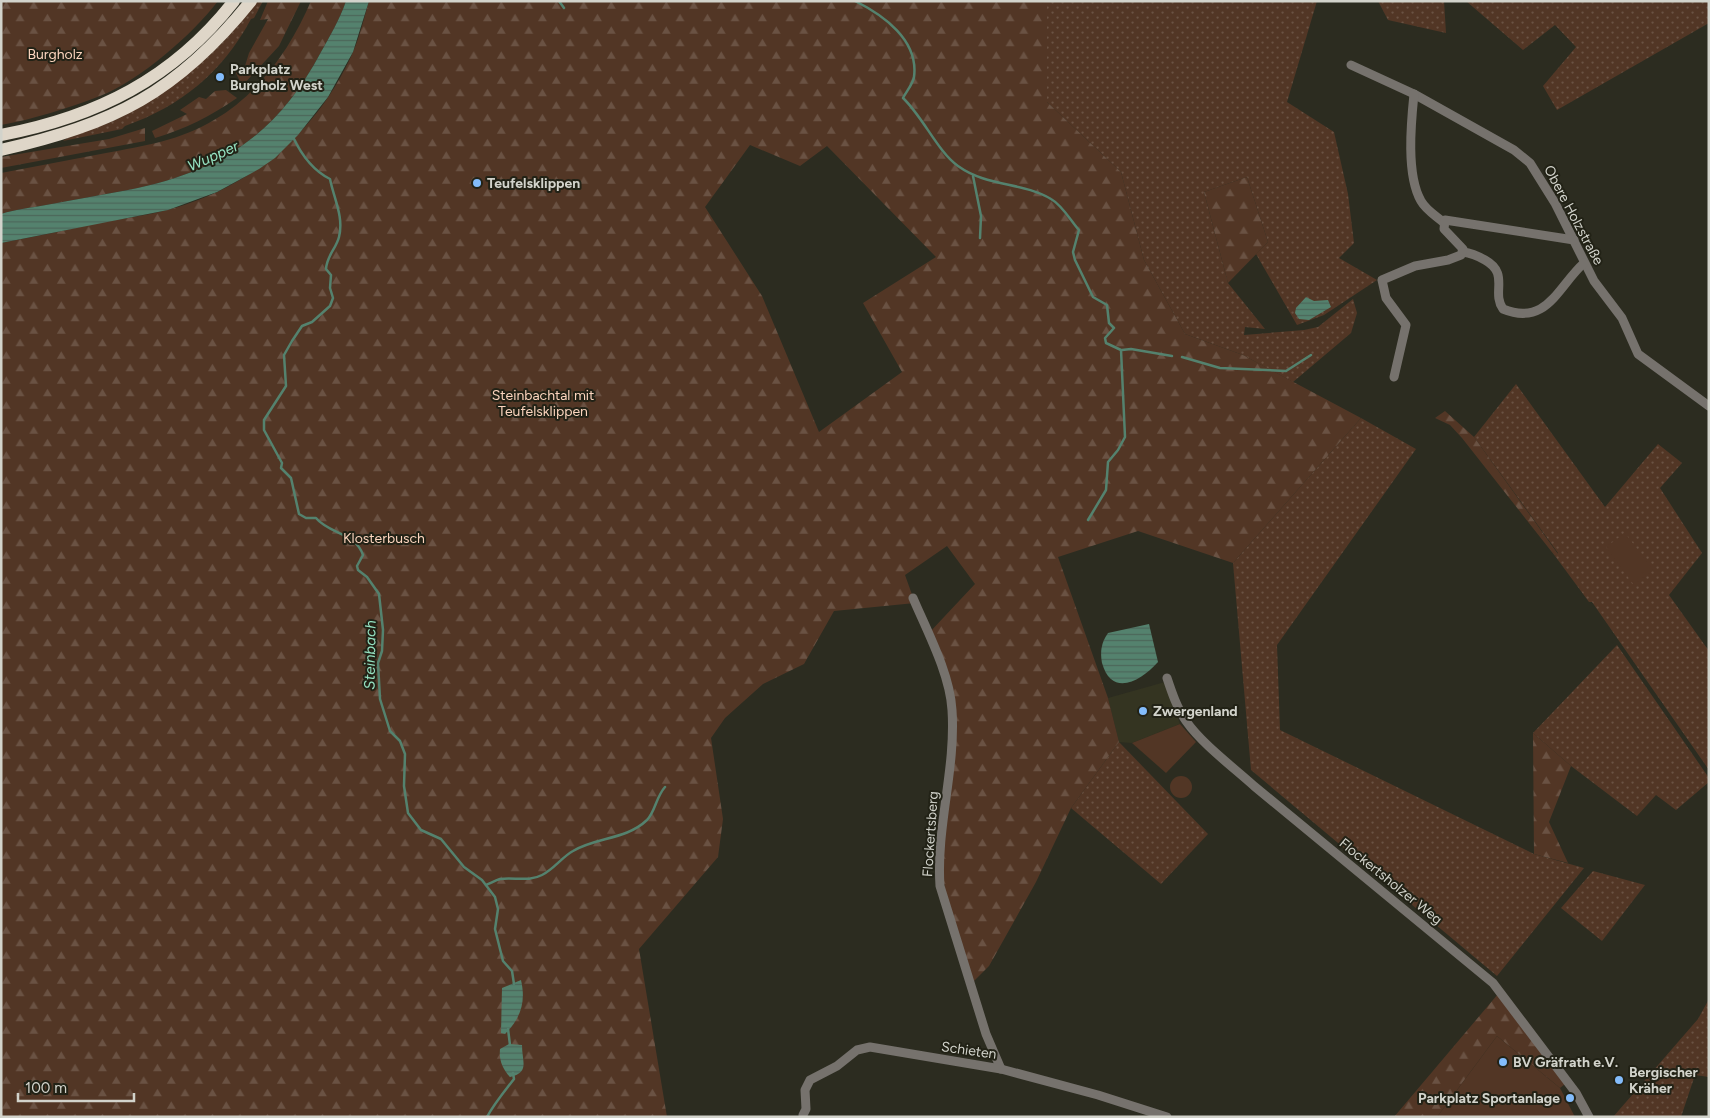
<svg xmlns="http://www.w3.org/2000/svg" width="1710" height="1118" font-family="Figtree,sans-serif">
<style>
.built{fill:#343421}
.grass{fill:url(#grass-dots)}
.forest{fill:url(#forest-firs);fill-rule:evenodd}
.garden{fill:#523625}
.water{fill:url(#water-rules)}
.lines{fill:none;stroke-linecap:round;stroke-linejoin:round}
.stream{stroke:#54826e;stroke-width:2.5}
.minor{stroke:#76726d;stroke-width:9}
.highway{stroke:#dfd6c8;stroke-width:12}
.poi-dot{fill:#83bcfb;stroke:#222216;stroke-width:2}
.labels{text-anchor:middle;stroke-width:4;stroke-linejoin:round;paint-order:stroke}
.park-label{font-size:14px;fill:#fcd5be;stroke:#222216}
.poi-label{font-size:14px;font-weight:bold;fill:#d2d3cb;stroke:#222216;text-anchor:start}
.street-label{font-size:14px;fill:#d2d3cb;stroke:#222216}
.water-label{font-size:15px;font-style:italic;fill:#95e2c1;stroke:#222216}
</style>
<defs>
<pattern id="grass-dots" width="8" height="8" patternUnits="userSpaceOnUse" patternTransform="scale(1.25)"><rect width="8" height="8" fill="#523625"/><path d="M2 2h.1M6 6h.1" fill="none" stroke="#6a5243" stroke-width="1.8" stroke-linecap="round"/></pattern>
<pattern id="forest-firs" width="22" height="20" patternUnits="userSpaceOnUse" patternTransform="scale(1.25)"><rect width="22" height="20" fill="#523625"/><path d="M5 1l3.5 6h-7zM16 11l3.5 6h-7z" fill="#6a5243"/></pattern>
<pattern id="water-rules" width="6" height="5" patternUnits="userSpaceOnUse" patternTransform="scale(1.25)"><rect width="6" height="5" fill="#54826e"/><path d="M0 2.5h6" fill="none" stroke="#4c675a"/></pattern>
</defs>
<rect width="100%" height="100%" fill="#2c2c20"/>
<path class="built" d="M1165,682L1180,724L1132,743L1119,742L1108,698Z"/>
<g class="grass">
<path d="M257,1H263L254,18L251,19C222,73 181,106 125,126L122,129L63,141C73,133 105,126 119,118C174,90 220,52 257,1Z"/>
<path d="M887,1H1317L1287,102L1334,132L1348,194L1354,243L1339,258L1377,280L1324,315L1297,325L1256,254L1268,242L1247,177L1204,192L1228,283L1265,329L1245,327L1244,335L1304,330L1318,327L1353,299L1357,313L1351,333L1293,382L1243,355L1185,334L1144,260L1121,172L1047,102V57Z"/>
<path d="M1378,1H1444L1446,33L1388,20Z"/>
<path d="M1466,1H1709V23L1557,110L1543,86L1576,47L1555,25L1523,50Z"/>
<path d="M1516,384L1605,507L1658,444L1682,463L1660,488L1702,553L1669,595L1709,651V770L1592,602H1589L1555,556L1558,553L1474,437Z"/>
<path d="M1361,418L1416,449L1277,645L1280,730L1534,854L1584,868L1497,976L1251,770L1233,563Z"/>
<path d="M1617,645L1709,778V782L1676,810L1656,795L1637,816L1571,766L1533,733Z"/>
<path d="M1119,742L1208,834L1161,884L1071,808Z"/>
<path d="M1593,871L1645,885L1602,941L1561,908Z"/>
<path d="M1709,999V1077L1695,1075L1681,1117H1613L1698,1019Z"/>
</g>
<g class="forest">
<path d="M1,1H218C192,35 140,80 100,96C69,108 34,119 1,125Z"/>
<path d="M268,1H301L279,46L242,86L235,71L245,66L249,53L268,19L260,20Z"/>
<path d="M311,1H346C340,19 330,36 321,52C277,135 220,172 128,190C101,195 73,200 46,205C31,208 16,209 1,214V173C36,166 71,160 106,153C143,146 182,140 214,120C259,94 291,48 311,1Z"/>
<path d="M369,1H1047V102L1121,172L1144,260L1185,334L1243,355L1361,418L1233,563L1138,531L1058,557L1108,698L1119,742L1071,808L1036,882L989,966L973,982L946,896L941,864L953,702L929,633L975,584L947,546L905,575L915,603L834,611L804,664L763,684L725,718L711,738L723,819L718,857L639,949L667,1117H1V243C34,237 66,230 98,223C132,217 166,213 198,200C268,173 323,121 353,52C360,36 364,18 369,1ZM750,145L800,166L827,146L936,257L863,303L902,372L819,432L762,296L705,207Z"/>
<path d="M226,90L237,98C211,116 185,129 155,138L152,131L187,114L180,110L199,97L206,99L215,91Z"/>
<path d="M145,128V141L1,168V157L109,139Z"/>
<path d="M1247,177L1268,242L1228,283L1204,192Z"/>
<path d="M1445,411L1474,437L1558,554L1555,556L1462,438L1450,425L1435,418Z"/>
<path d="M1533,733L1571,766L1549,822L1568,863L1534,854Z"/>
<path d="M1498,994L1565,1084L1560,1088L1497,1036L1437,1117H1394Z"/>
</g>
<g class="garden">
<path d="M1625,533L1653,570L1634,585L1606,547Z"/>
<path d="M1180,724L1196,742L1166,773L1132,743Z"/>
<circle cx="1181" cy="787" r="11"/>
<path d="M1497,1036L1560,1088L1575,1117H1437Z"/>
</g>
<g class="water">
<path d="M346,1H369L353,52L328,97L298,135L275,158L259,169L217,192L168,210L1,243V214C16,209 31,208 46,205C73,200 101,195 128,190C220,172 277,135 321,52C330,36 340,19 346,1Z"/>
<path d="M1306,297L1314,301L1328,300L1331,307L1309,320L1299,319L1295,313L1296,308Z"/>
<path d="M1149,624L1158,662C1141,681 1112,698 1102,663C1100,652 1101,643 1108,633Z"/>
<path d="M521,980C526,1002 521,1018 505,1034L501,1033L502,988Z"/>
<path d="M509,1044L522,1045C522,1062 530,1072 510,1077C502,1068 499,1060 500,1049Z"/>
</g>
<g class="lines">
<g class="stream">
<path d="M559,1L564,8"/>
<path d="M855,1C883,15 919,40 914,77C913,84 906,92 903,98C923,117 938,152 958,166C987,187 1023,182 1051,199C1062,205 1071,221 1079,230L1073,252L1075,260L1093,297L1107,305L1109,323L1114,328L1105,338L1106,343L1121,350L1125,437L1118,450L1108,462L1106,490L1088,520"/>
<path d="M293,137C301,154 314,171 330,179C334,199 344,217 339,237C336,249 327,255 326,269L331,275L330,288L333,298L330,306L312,322L302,326L292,341L284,355L286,386L264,420V430L282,463L281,468L291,478L299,514L306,518H316C329,534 356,533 363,555L357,566L358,570L367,577L379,594L383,630L382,651L378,663L380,699L390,731L400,741L405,754L404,786L408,813L421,830L441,839L464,867L482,880L495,897L498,909L495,929L503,961L512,971L514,984"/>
<path d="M973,176L981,216L980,238"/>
<path d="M1122,350L1131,349L1172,356"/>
<path d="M1182,357L1220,368L1286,371L1311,355"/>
<path d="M486,885C491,883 496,880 500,879C514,877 529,882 542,875C554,869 562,857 573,851C596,837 626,840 647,820C655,812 656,797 665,787"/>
<path d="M508,1029L510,1045"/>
<path d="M487,1117C494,1104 504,1092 514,1079L513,1073"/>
</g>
<g class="minor">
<path d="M1351,65L1414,94L1514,150L1530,163L1555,203L1594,281L1622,318L1638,354L1709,406"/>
<path d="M1414,94C1411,123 1406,175 1421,201C1426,210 1436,216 1443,222"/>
<path d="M1463,252C1471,253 1478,256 1485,260C1510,274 1491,292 1503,309C1547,327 1558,286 1584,263"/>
<path d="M1394,377L1406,325L1386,298L1382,280L1415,266L1448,260L1461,255L1463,249L1444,229L1445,220L1574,240"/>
<path d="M913,598C927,631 950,674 952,710C956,769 936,827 940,886L986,1034L1001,1069"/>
<path d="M1167,678C1172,693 1177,708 1186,721C1202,744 1233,767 1254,786L1493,983L1576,1093L1589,1117"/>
<path d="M803,1115L806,1109L805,1090L810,1080L837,1066L857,1050L870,1047L1001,1069L1098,1095L1167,1117"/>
</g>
<g class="highway">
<path d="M1,135C96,117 173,79 234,1"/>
<path d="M1,150C114,124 177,93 251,1"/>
</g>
</g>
<g class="poi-dot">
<circle cx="220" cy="77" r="5"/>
<circle cx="477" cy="183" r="5"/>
<circle cx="1143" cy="711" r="5"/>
<circle cx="1503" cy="1062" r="5"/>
<circle cx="1619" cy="1080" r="5"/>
<circle cx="1570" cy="1098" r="5"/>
</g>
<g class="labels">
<g class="park-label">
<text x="55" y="59">Burgholz</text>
<text x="543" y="400">Steinbachtal mit<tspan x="543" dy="16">Teufelsklippen</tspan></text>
<text x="384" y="543">Klosterbusch</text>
</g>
<g class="poi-label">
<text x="230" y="74">Parkplatz<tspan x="230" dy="16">Burgholz West</tspan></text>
<text x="487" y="188">Teufelsklippen</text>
<text x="1153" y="716">Zwergenland</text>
<text x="1513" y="1067">BV Gräfrath e.V.</text>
<text x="1629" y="1077">Bergischer<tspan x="1629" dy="16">Kräher</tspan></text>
<text x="1560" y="1103" text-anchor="end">Parkplatz Sportanlage</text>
</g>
<g class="street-label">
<text transform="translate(1574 215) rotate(62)" y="5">Obere Holzstraße</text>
<text transform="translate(930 834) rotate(-86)" y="5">Flockertsberg</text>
<text transform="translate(1391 881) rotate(39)" y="5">Flockertsholzer Weg</text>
<text transform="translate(969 1050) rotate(8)" y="5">Schieten</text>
</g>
<g class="water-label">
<text transform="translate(213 156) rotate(-24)" y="5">Wupper</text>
<text transform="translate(370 655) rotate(-89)" y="5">Steinbach</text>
</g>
</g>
<rect width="1710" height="1118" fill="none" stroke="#d2d3cb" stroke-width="5"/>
<path d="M18 1093v8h116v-8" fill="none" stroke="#d2d3cb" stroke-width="2.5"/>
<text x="25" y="1093" font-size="15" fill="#d2d3cb" stroke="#222216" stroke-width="4" paint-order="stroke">100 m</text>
</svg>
